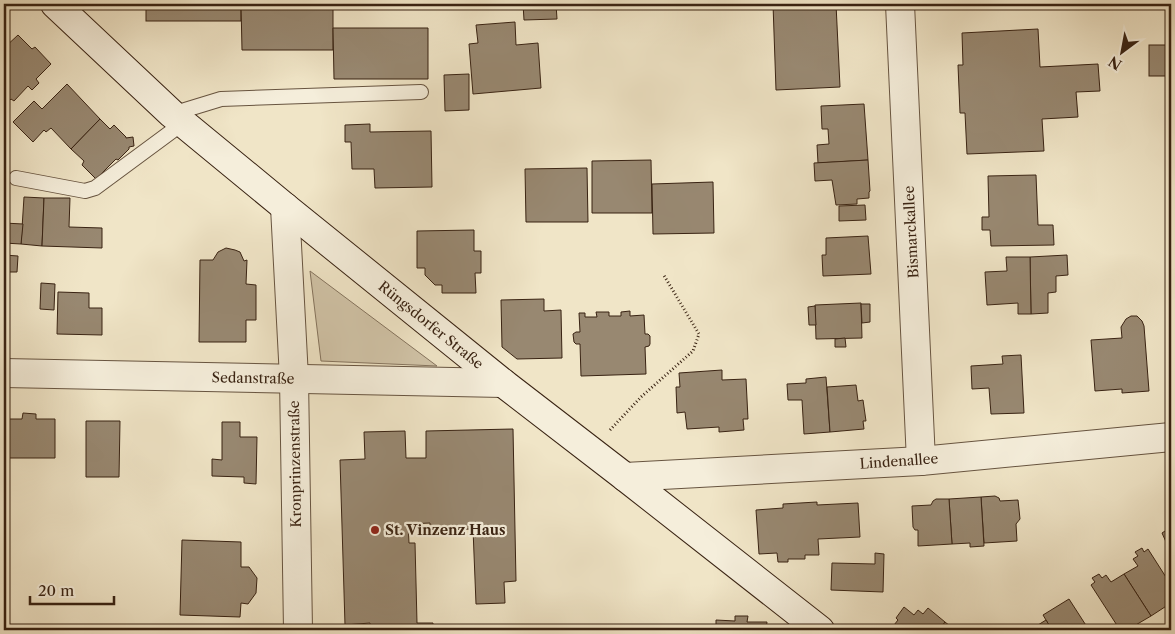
<svg xmlns="http://www.w3.org/2000/svg" width="1175" height="634" font-family="'Libre Caslon Text',serif">
<style>
.green{fill:#d1c4a8;stroke:#85745e}
.building{fill:#988871;stroke:#392313}
.lines{fill:none;stroke-linecap:round;stroke-linejoin:round}
.lane-casing{stroke:#675440;stroke-width:16}
.street-casing{stroke:#675440;stroke-width:30}
.secondary-casing{stroke:#392313;stroke-width:30}
.path{stroke:#392313;stroke-width:3;stroke-dasharray:1 2.5;stroke-linecap:butt}
.lane{stroke:#f5eedb;stroke-width:14}
.street{stroke:#f5eedb;stroke-width:28}
.secondary{stroke:#f5eedb;stroke-width:28}
.poi-dot{fill:#8f2418;stroke:#f5eedb;stroke-width:2}
.labels{text-anchor:middle;stroke-width:4.5;stroke-linejoin:round;paint-order:stroke}
.street-label{font-size:14px;fill:#392313;stroke:#f5eedb}
.poi-label{font-size:14px;font-weight:bold;fill:#392313;stroke:#f5eedb;text-anchor:start}
</style>
<rect width="100%" height="100%" fill="#f0e5c7"/>
<filter id="stains"><feTurbulence type="fractalNoise" baseFrequency=".004" numOctaves="4"/><feColorMatrix values="0 0 0 0 .2 0 0 0 0 .09 0 0 0 0 .02 0 0 0 .5 -.17"/></filter>
<radialGradient id="worn" r=".72"><stop offset=".6" stop-color="#630" stop-opacity="0"/><stop offset="1" stop-color="#630" stop-opacity=".3"/></radialGradient>
<path class="green" d="M310,271L437,366L321,361Z"/>
<g class="building">
<rect x="146" y="4" width="95" height="17"/>
<path d="M241,4H333V50H242Z"/>
<path d="M523,4H556L557,19L524,20Z"/>
<path d="M773,4H836L840,87L776,90Z"/>
<path d="M515,22L516,45L538,43L541,88L473,94L469,44L478,43L476,25Z"/>
<path d="M333,28H428V79H334Z"/>
<path d="M1038,29L1040,67L1098,64L1100,91L1076,92L1078,117L1042,119L1044,151L967,154L965,113H960L958,65H963L962,33Z"/>
<path d="M18,35L32,49L35,47L51,64L36,79L39,83L32,90L28,86L14,101L11,99L4,106V48Z"/>
<rect x="1149" y="45" width="22" height="31"/>
<path d="M469,74V110L445,111L444,75Z"/>
<path d="M67,84L100,119L71,149L51,128L46,132L44,130L33,142L13,122L34,101L42,109Z"/>
<path d="M864,104L868,160L818,163L817,145L829,144L828,129H822L821,106Z"/>
<path d="M100,119L110,129L114,125L126,137V138L133,137L134,146L129,147V149L118,160L116,159L96,179L82,165L84,161L71,149Z"/>
<path d="M370,124V132L431,131L432,187L375,188L374,169H352L351,142H345V125Z"/>
<path d="M651,160L652,213H592V161Z"/>
<path d="M868,160L870,191L869,192V198L857,199V204L836,205L832,180L815,181L814,163Z"/>
<path d="M587,168L588,222H526L525,169Z"/>
<path d="M1036,175L1038,225H1053L1054,245L991,246L990,230H982V217H989L988,176Z"/>
<path d="M713,182L714,233L653,234L652,184Z"/>
<path d="M24,197L44,198L42,246L21,244Z"/>
<path d="M44,198H70L69,227L102,228V248L42,246Z"/>
<path d="M865,205L866,220L839,221V206Z"/>
<path d="M4,223L23,224L21,244L4,243Z"/>
<path d="M474,230V251H481V273H475L476,293H442V285H435L425,275V268H417V231Z"/>
<path d="M868,236L871,274L823,276L822,255H826V238Z"/>
<path d="M226,248L235,250L240,252L244,261L247,260L246,284L256,285V320H246V342H199L200,260H213L218,252Z"/>
<path d="M4,255L18,256L17,272H4Z"/>
<path d="M1067,255L1068,275L1056,276V292L1048,293V313L1031,314L1030,257Z"/>
<path d="M1006,257H1030L1031,314H1018V303L987,305L985,272L1007,271Z"/>
<path d="M41,283L55,284L54,310L40,309Z"/>
<path d="M58,292L89,293V308H102V335L57,334Z"/>
<path d="M544,299V311L561,310L562,358L517,359L502,347L501,300Z"/>
<path d="M861,303L862,338L816,339L815,305Z"/>
<path d="M861,304H870V322L862,323Z"/>
<path d="M815,306L816,325H809L808,307Z"/>
<path d="M630,311V316L644,315L645,334H648L650,336V344L649,346L645,347L646,374L581,376L580,344H576L574,342L573,334L576,332H580L579,313H585V317H597L596,312H609V316H621V312Z"/>
<path d="M1131,316H1137L1142,321L1144,326L1149,391L1122,393V389L1095,391L1091,340L1122,338L1121,327L1126,319Z"/>
<path d="M845,338L846,347H835V339Z"/>
<path d="M1021,355L1024,413L991,414L989,388L972,389L971,366L1003,364L1002,356Z"/>
<path d="M722,370V380L746,379L748,419H743L744,430L719,432V427L687,429L685,412L677,413L676,387H680L679,373Z"/>
<path d="M826,377L830,432L804,434L802,400H788L787,384L806,383V379Z"/>
<path d="M856,385L858,401L863,400L866,421H863L864,429L830,432L827,387Z"/>
<path d="M23,413L36,414V419H55V458H4V419H22Z"/>
<path d="M86,421H120L119,477H86Z"/>
<path d="M222,422H240V437H257L256,484L244,483V477L212,476V459L222,460Z"/>
<path d="M513,429L516,581L504,582L505,603L476,604L473,529L430,530V523L408,524L409,543H415L417,623H433V630H370V623L345,625L340,460L365,459L364,432L405,431L406,458H426V431Z"/>
<path d="M995,496L999,498L1000,501L1018,500L1020,519L1016,524L1017,541L984,543L981,497Z"/>
<path d="M981,497L984,546L970,547V543L952,544L949,499Z"/>
<path d="M936,499H949L952,544L918,546V530H915L913,527L912,506L931,505L933,501Z"/>
<path d="M817,502V505L858,503L860,537L818,539L819,555H805V559H788V562H778L777,553L759,554L756,510L783,508V504Z"/>
<path d="M1171,527V553L1162,533Z"/>
<path d="M182,540L241,542V567H249L257,578L256,593L248,604L241,603L240,617L180,615Z"/>
<path d="M1142,548L1144,552L1148,549L1171,585V603L1151,616L1124,574L1138,566L1133,559L1138,556L1135,552Z"/>
<path d="M875,553L884,554L883,592L831,590L832,563L875,564Z"/>
<path d="M1099,574L1102,578L1106,575L1111,582L1124,574L1151,616L1134,626L1137,630H1120L1091,585L1095,582L1092,578Z"/>
<path d="M1069,599L1089,630H1052L1043,615Z"/>
<path d="M904,607L914,615L918,610L923,614L928,608L945,622L939,630H890L898,620L896,618Z"/>
<path d="M735,616H748L747,622H767L766,630H711V628H716V620L735,621Z"/>
<path d="M1046,620L1052,630H1030Z"/>
<path d="M945,622L955,630H939Z"/>
<rect x="17" y="627" width="37" height="3"/>
</g>
<g class="lines">
<defs>
<g id="lane">
<path d="M172,114L221,99L421,92"/>
<path d="M16,178L85,191L95,188L183,123"/>
</g>
<g id="street">
<path d="M900,4L921,461"/>
<path d="M285,207L294,378L298,630"/>
<path d="M4,373L503,383"/>
<path d="M625,477L921,461L1171,437"/>
</g>
<path id="secondary" d="M55,4L172,114L285,207L503,383L625,477L820,630"/>
</defs>
<use href="#lane" class="lane-casing"/>
<use href="#street" class="street-casing"/>
<use href="#secondary" class="secondary-casing"/>
<path class="path" d="M610,430L641,397L693,351L699,334L663,274"/>
<use href="#lane" class="lane"/>
<use href="#street" class="street"/>
<use href="#secondary" class="secondary"/>
</g>
<circle class="poi-dot" cx="375" cy="530" r="5"/>
<g class="labels">
<g class="street-label">
<text transform="translate(911 232) rotate(-93)" y="5">Bismarckallee</text>
<text transform="translate(431 325) rotate(39)" y="5">Rüngsdorfer Straße</text>
<text transform="translate(253 378) rotate(1)" y="5">Sedanstraße</text>
<text transform="translate(899 461) rotate(-4)" y="5">Lindenallee</text>
<text transform="translate(295 464) rotate(-91)" y="5">Kronprinzenstraße</text>
</g>
<g class="poi-label">
<text x="385" y="535">St. Vinzenz Haus</text>
</g>
</g>
<rect width="1175" height="634" fill="none" stroke="#f0e5c7" stroke-width="20"/>
<rect x="5" y="5" width="1165" height="624" fill="none" stroke="#392313" stroke-width="2.5"/>
<rect x="10" y="10" width="1155" height="614" fill="none" stroke="#392313"/>
<g transform="translate(1122 52) rotate(212)" stroke="#f5eedb" stroke-width="4" paint-order="stroke">
<path d="M0-4L9 19L0 12L-9 19Z" fill="#392313"/>
<text y="-8" font-size="14" font-weight="bold" text-anchor="middle" fill="#392313">N</text>
</g>
<path d="M30 596v8h84v-8" fill="none" stroke="#392313" stroke-width="2.5"/>
<text x="38" y="596" font-size="15" fill="#392313" stroke="#f5eedb" stroke-width="4" paint-order="stroke">20 m</text>
<rect width="100%" height="100%" filter="url(#stains)"/>
<rect width="100%" height="100%" fill="url(#worn)"/>
</svg>
